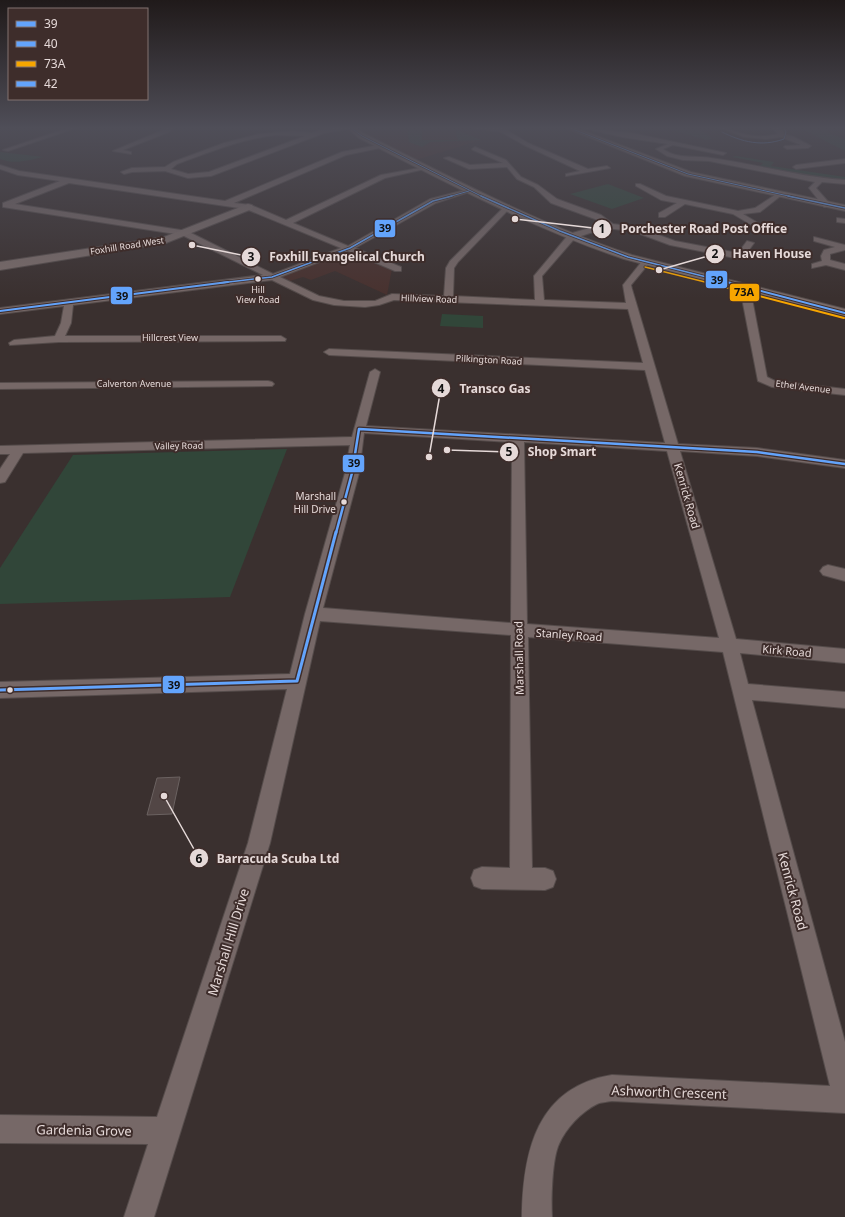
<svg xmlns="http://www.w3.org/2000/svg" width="845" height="1217" font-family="'Noto Sans',sans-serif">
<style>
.built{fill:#48312e}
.green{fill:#314639}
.building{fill:#524645;stroke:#6b6261}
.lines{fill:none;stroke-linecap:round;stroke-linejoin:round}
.street-casing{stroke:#554c4b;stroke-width:2}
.secondary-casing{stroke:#554c4b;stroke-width:2}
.street{fill:#766867;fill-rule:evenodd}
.secondary{fill:#7a6c6a;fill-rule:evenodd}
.bus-1-far4-casing{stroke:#3e2d2b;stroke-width:2}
.bus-1-far3-casing{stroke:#3e2d2b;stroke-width:3}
.bus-1-far2-casing{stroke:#3e2d2b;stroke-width:4}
.bus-1-far1-casing{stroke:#3e2d2b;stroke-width:5}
.bus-1-casing{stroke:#3e2d2b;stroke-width:6}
.bus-2-far1-casing{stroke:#3e2d2b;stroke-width:2}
.bus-2-casing{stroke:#3e2d2b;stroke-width:3}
.bus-3-far1-casing{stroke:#3e2d2b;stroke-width:3}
.bus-3-casing{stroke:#3e2d2b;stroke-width:4}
.bus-4-casing{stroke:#3e2d2b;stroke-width:2}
.bus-1-far4{stroke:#63a4fc;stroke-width:1}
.bus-1-far3{stroke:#63a4fc;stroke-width:1.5}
.bus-1-far2{stroke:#63a4fc;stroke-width:2}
.bus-1-far1{stroke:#63a4fc;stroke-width:2.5}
.bus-1{stroke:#63a4fc;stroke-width:3}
.bus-2-far1{stroke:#63a4fc;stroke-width:1}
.bus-2{stroke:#63a4fc;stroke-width:1.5}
.bus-3-far1{stroke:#f7a600;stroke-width:1.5}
.bus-3{stroke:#f7a600;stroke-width:2}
.bus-4{stroke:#63a4fc;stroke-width:1}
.bus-dot{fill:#e5d9d8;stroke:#3e2d2b;stroke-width:1.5}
.labels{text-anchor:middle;stroke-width:4;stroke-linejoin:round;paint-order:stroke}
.far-street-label{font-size:9px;fill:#e5d9d8;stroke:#3e2d2b}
.far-bus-label{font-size:9px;fill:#e5d9d8;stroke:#3e2d2b}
.bus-label{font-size:10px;fill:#e5d9d8;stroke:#3e2d2b;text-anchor:end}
.street-label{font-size:11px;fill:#e5d9d8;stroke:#3e2d2b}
.near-street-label{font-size:13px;fill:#e5d9d8;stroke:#3e2d2b}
.leader{fill:none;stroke:#e5d9d8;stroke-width:1.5}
.callout-dot{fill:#e5d9d8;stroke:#3e2d2b;stroke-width:1.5}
.mark-label{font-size:12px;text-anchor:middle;font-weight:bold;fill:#111}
.callout-label{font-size:12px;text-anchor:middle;font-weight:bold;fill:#e5d9d8;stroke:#3e2d2b;stroke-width:4;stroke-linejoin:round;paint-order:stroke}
.line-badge{stroke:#3e2d2b;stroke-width:1.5}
.pale-badge-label{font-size:11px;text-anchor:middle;font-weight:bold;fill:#111}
</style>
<rect width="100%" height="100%" fill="#3a302f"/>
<g class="built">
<path d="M358,128H452L455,129L458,140H481L416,160L363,133Z"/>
<path d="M350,251L392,269L387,295L335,271L311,280L303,277L290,281L282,278L284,275Z"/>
</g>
<g class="green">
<path d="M407,128H422V140H458L455,129L481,140L430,142L422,147L409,142Z"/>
<path d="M664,128H697L711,136L709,137L712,139L707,140Z"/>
<path d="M800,128H841L826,132L845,139V151Z"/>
<path d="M0,152L44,157C28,160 16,165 0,159Z"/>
<path d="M736,156L774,162L771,166L845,177V180L795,174L764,167L760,166L763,163L732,157Z"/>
<path d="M608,184L644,198L612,209L570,194Z"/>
<path d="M442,314L483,316V328L440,326Z"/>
<path d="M287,449L230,597L0,604V568L73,455Z"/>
</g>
<path class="building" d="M180,777L172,814L147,815L157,778Z"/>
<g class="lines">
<defs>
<g id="street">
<path d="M68,128H76L8,151L3,150Z"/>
<path d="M168,128H174L169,132L123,150L131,152V154L113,151Z"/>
<path d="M337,128H354L324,133L211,176L188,178L165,171L132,172L124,174L121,172L132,168L165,167L173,162L224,143L259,134L294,131L312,133L323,129ZM276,135L305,136L209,172L188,174L171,169L177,164C210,152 241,139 276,135Z"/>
<path d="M472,128H506L505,129L528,143L588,169L607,166L610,168L566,176V174L580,171L524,145L501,132Z"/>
<path d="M583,128L632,133L726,153L723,155L673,145L663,149C679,160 695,155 711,158C756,164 800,177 845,180V184L822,182L816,188L831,205L827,207H824L809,188L815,182L709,161L683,160L667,156L656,149L668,144L622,137Z"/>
<path d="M721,128C728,128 733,131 740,133C752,137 766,137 778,134L772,128H778L783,131L784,134L794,137L811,146L808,148L787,149L784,147L785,146L801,145L781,137L766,139L744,137Z"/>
<path d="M383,144L386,146L385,147L346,155L234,203L251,205L286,220L381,175L425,167V169L385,178L293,223L348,246L430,199L469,189L472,191L436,203L355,248L401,267V271H395L348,251L280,277L319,296L344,301H375L392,294L444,296L446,268L450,261L506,205H509V209L458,262L454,268L453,296L535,300L534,276L569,234L603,224L595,219L551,203L534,187L517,179L507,167L469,169L444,158L449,157L470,165L503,163L473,150L472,149L475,147L506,160L521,177L538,185L557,199L601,215L613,224L637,227L675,241L738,253L747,241L754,243L743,258L740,259L670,245L632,231L605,228L575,238L542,276L544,300L626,303L623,285L643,260H649L650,262L631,285L632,289L678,444L757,448L845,460V468L757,456L680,451L736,639L845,649V663L740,653L748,684L845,692V708L752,700L845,1042V1113L612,1101C607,1102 601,1102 597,1104C581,1112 566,1128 559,1144C552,1159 551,1199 552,1217H522C523,1151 537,1087 612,1075L830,1086L723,652L528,637L532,868H545L553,871L556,879L553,887L545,890L482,889L474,886L471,878L474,870L482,867L510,868L511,635L320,621L270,843L154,1217H124L148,1144L0,1143V1115L157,1117L248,843L287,689L0,698V682L290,674L305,614L345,473L350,445L23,453L5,482L0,483V469L10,454H0V446L352,437L370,372L375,369L380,372L366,426L665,443L645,370L329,355L324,352L329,349L643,363L628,309L394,300L379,305L365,307L334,305L313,300L272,280L73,305L71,323L65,336H281L286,339L285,341L59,342L10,345L9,343L14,340L55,336L61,323L64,306L0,314V308L263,275L182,235L3,207V203L60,181L18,175L0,169V165L19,171L225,201L342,152ZM69,183L246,209L341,248L273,274L187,231L15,204ZM364,433L512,442L511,623L323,608L359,473ZM524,442L667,451L719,638L527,624Z"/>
<path d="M845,159V163L796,169L793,167L796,165Z"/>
<path d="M636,184H640L666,196L738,211L755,208L778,193L783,194L760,212L743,214L763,226V230H760L733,214L685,204L665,217H659V213L677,203L661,200L636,186Z"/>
<path d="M837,218L845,219V223L837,222Z"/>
<path d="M814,237L845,245V250L830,254V260L845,264V270L826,265L812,268V264L822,261L821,256L824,250L835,247L814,241Z"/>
<path d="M745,285L750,288L767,377L775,381L845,389V395L772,387L758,381L740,288Z"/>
<path d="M268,381L272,382L274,384L272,386L0,389V383Z"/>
<path d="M828,565L845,569V581L823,575L820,571L823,567Z"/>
</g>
<g id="secondary">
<path d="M347,128H356L365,134C452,178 539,224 632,255L845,309V317L624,259C532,228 445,182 359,138Z"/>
<path d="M566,128H576L691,172L845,205V211L685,176Z"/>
<path d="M248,204L252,205L253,207L252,209L166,243L0,270V262L164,237Z"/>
</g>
</defs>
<use href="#street" class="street-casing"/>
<use href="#secondary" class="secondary-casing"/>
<use href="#street" class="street"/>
<use href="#secondary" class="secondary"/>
<defs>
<g id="bus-1-far4">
<path d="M351,128L362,136L483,197"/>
<path d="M448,197L469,191"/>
</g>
<g id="bus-1-far3">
<path d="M481,196L560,231L628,257L730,283"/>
<path d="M220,283L272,277L350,248L433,201L452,196"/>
</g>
<g id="bus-1-far2">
<path d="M727,282L845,313"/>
<path d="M0,311L228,282"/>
</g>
<path id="bus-1-far1" d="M336,533L352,473L359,429L757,452L845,464"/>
<path id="bus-1" d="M0,690L297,681L336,532"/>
<path id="bus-2-far1" d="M570,128L688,174L793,197"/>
<path id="bus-2" d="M788,196L845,208"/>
<path id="bus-3-far1" d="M645,267L709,283"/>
<path id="bus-3" d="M705,282L844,318"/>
<path id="bus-4" d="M722,132C742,142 762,147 784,139L786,132L784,128"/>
</defs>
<use href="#bus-1-far4" class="bus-1-far4-casing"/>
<use href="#bus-1-far3" class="bus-1-far3-casing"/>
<use href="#bus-1-far2" class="bus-1-far2-casing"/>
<use href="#bus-1-far1" class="bus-1-far1-casing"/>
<use href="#bus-1" class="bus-1-casing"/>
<use href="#bus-2-far1" class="bus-2-far1-casing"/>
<use href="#bus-2" class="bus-2-casing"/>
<use href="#bus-3-far1" class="bus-3-far1-casing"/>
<use href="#bus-3" class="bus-3-casing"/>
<use href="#bus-4" class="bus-4-casing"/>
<use href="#bus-1-far4" class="bus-1-far4"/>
<use href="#bus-1-far3" class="bus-1-far3"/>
<use href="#bus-1-far2" class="bus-1-far2"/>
<use href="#bus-1-far1" class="bus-1-far1"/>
<use href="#bus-1" class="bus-1"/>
<use href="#bus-2-far1" class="bus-2-far1"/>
<use href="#bus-2" class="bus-2"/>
<use href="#bus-3-far1" class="bus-3-far1"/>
<use href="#bus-3" class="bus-3"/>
<use href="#bus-4" class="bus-4"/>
</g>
<linearGradient id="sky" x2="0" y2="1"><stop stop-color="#201a1a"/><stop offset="0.43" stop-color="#4f4e58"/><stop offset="1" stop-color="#4f4e58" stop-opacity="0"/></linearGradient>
<rect width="845" height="298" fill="url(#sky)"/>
<g class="bus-dot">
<circle cx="258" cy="279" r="3.5"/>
<circle cx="344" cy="502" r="3.5"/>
<circle cx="10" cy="690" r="3.5"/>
</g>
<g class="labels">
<g class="far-street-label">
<text transform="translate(127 246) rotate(-9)" y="3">Foxhill Road West</text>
<text transform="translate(429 299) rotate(2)" y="3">Hillview Road</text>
<text x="170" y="341">Hillcrest View</text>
<text transform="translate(489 360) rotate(3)" y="3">Pilkington Road</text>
<text x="134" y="387">Calverton Avenue</text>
<text transform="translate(803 387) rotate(7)" y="3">Ethel Avenue</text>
<text transform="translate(179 446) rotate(-1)" y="3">Valley Road</text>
</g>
<g class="far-bus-label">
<text x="258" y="293">Hill<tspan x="258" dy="10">View Road</tspan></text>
</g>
<g class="bus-label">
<text x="336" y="500">Marshall<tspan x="336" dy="13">Hill Drive</tspan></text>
</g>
<g class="street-label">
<text transform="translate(687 496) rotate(74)" y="4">Kenrick Road</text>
<text transform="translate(569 635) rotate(4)" y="4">Stanley Road</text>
<text transform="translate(787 651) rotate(5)" y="4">Kirk Road</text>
<text transform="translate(519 658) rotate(-91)" y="4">Marshall Road</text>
</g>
<g class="near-street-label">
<text transform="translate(793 891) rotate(75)" y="5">Kenrick Road</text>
<text transform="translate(228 942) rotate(-73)" y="5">Marshall Hill Drive</text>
<text transform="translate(669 1092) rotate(2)" y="5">Ashworth Crescent</text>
<text transform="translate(84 1130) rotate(1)" y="5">Gardenia Grove</text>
</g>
</g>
<path class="leader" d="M515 219L602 229M659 270L715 254M192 245L251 257M429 457L441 388M447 450L509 452M164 796L199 858"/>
<g class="callout-dot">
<circle cx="515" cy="219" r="4"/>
<circle cx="659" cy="270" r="4"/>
<circle cx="192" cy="245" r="4"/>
<circle cx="429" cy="457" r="4"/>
<circle cx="447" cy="450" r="4"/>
<circle cx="164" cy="796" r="4"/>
<circle cx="602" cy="229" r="10"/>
<circle cx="715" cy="254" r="10"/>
<circle cx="251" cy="257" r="10"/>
<circle cx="441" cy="388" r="10"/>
<circle cx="509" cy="452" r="10"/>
<circle cx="199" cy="858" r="10"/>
</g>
<g class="mark-label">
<text x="602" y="233">1</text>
<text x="715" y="258">2</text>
<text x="251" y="261">3</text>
<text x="441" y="393">4</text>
<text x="509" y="456">5</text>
<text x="199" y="863">6</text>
</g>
<g class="callout-label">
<text x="704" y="233">Porchester Road Post Office</text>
<text x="772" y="258">Haven House</text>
<text x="347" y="261">Foxhill Evangelical Church</text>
<text x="495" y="393">Transco Gas</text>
<text x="562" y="456">Shop Smart</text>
<text x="278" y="863">Barracuda Scuba Ltd</text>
</g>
<g class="line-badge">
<rect x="374" y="219" width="22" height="19" rx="4" fill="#63a4fc"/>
<rect x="705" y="270" width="23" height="19" rx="4" fill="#63a4fc"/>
<rect x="729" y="283" width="31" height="19" rx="4" fill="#f7a600"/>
<rect x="110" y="286" width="23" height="19" rx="4" fill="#63a4fc"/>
<rect x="342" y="454" width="23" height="19" rx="4" fill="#63a4fc"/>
<rect x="162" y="675" width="23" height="19" rx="4" fill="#63a4fc"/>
</g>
<g class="pale-badge-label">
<text x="385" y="232">39</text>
<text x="717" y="284">39</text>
<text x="744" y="296">73A</text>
<text x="122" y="300">39</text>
<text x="354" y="467">39</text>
<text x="174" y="689">39</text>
</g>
<rect x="8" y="8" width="140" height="92" fill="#3e2d2b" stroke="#817270"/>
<rect x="16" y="21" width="20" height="6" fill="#63a4fc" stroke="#817270"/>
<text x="44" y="28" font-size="12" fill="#e5d9d8">39</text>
<rect x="16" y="41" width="20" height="6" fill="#63a4fc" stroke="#817270"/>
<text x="44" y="48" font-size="12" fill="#e5d9d8">40</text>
<rect x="16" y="61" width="20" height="6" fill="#f7a600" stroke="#817270"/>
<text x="44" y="68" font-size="12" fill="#e5d9d8">73A</text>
<rect x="16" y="81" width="20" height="6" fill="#63a4fc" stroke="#817270"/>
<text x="44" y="88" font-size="12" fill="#e5d9d8">42</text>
</svg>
